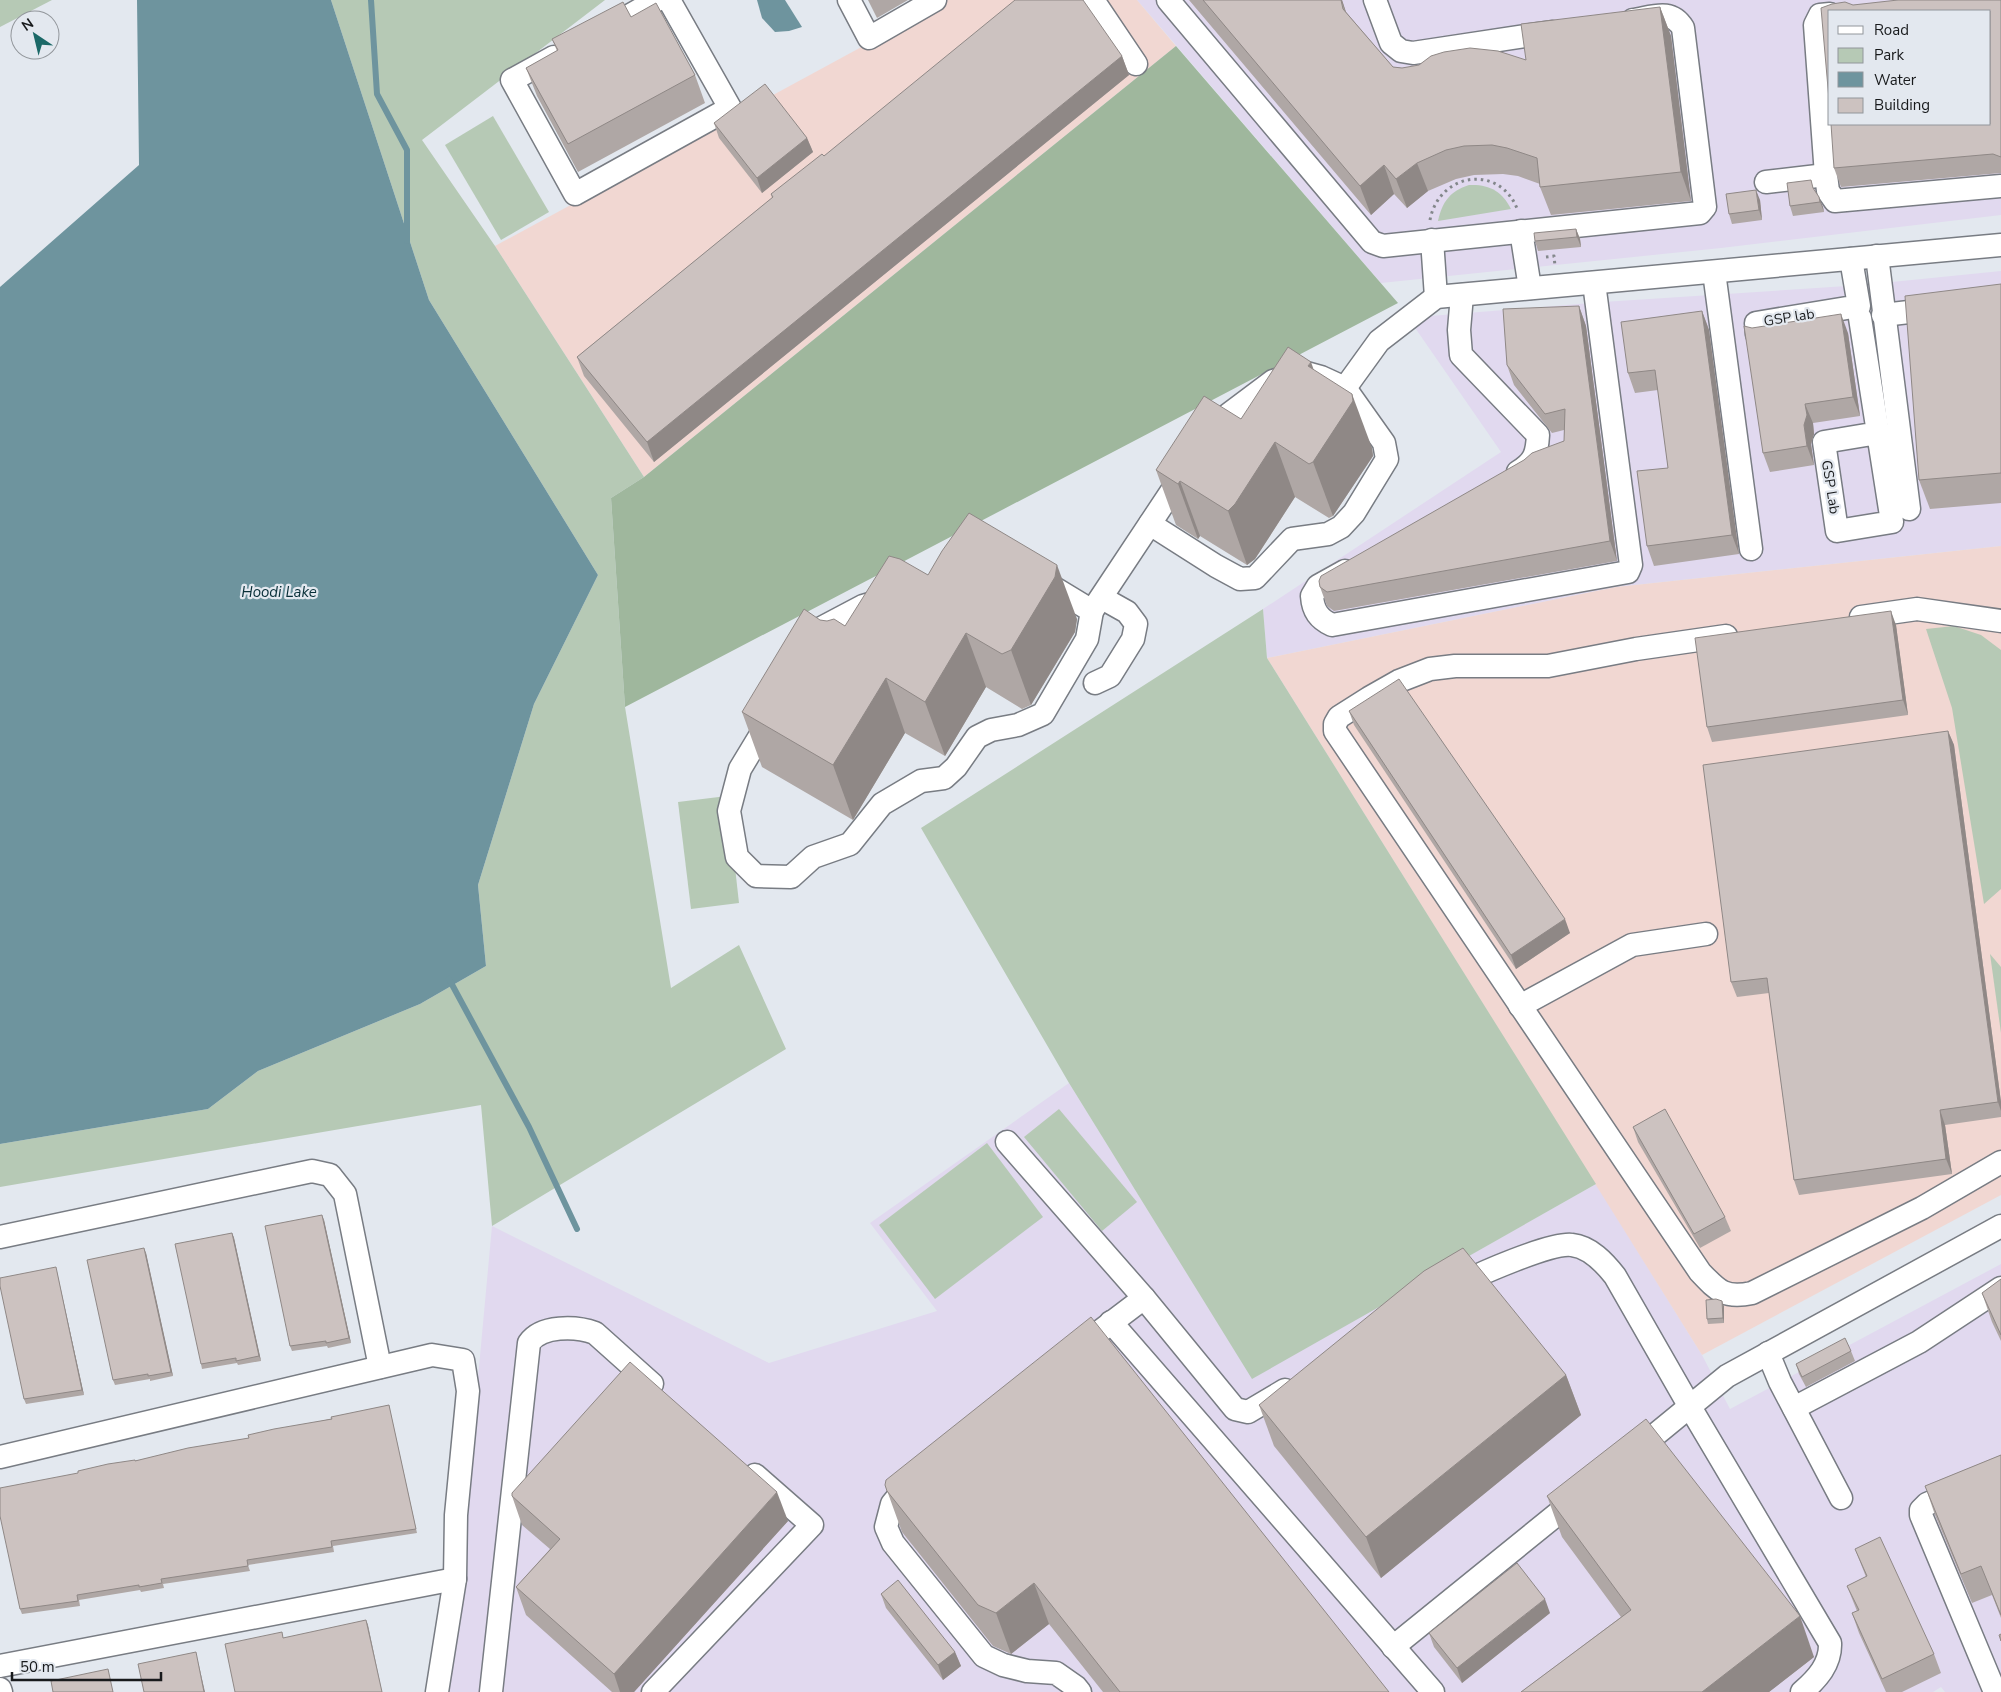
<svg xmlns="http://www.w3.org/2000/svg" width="2001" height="1692" font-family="'Nunito Sans',sans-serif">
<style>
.commercial{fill:#e1d9ef;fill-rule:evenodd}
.industrial{fill:#f1d7d2}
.green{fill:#b6c9b5}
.forest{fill:#9fb79d}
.water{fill:#6e949e}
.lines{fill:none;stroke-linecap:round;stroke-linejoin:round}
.stream{stroke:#6e949e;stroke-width:6}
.minor-casing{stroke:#787c83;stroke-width:25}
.path{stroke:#83878b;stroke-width:3;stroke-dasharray:2.5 4;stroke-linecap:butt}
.minor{stroke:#fff;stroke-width:22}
.wall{fill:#afa7a5}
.shaded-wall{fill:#8f8886}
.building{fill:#ccc2c0;stroke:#8f8886}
.labels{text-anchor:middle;stroke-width:4.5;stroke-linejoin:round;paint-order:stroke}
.street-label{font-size:14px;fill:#181a1c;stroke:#e3e8ef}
.water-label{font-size:15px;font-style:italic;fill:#082f38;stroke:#e3e8ef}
</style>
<rect width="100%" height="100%" fill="#e3e8ef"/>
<g class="commercial">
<path d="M1137,0H2001V215L1721,248L1381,283ZM1830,11H1990V124H1830Z"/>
<path d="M2001,271V546L1616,587L1267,658L1263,609L1501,452L1411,322L1430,316L1603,302L1862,285Z"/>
<path d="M1069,1083L1252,1378L1596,1184L1702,1355L1730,1409L2001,1264V1692H1945L1941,1687L1933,1692H449L492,1226L769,1363L937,1311L870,1223Z"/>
</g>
<g class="industrial">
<path d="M948,0H1137L1176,46L644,477L495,246Z"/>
<path d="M2001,546V1195L1702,1355L1267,658L1616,587Z"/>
</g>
<g class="green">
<path d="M0,0H52L0,27Z"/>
<path d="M331,0H605L422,140L495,246L644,477L611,498L625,707L671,988L739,945L786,1049L492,1226L481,1105L0,1187V1144L208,1109L258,1071L420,1004L486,966L478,885L534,704L598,575L429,300Z"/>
<path d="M493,116L549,212L501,240L445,145Z"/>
<path d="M1469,185C1489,184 1502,191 1511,209L1438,221C1442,202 1450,191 1469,185Z"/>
<path d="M1263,609L1267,658L1596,1184L1252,1379L1069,1083L921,828Z"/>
<path d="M1954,626L1981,635L2001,650V889L1984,904L1952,708L1926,629Z"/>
<path d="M727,796L739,903L691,909L678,802Z"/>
<path d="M1990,954L2001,967V1033Z"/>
<path d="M1059,1109L1137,1202L1102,1231L1024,1137Z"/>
<path d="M987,1143L1043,1217L935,1299L879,1225Z"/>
</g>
<path class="forest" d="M1176,46L1398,303L625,707L611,498L644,477Z"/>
<g class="water">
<path d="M137,0H331L429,300L598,575L534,704L478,885L486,966L420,1004L258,1071L208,1109L0,1144V287L139,165Z"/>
<path d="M757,0H785L802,27L789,31L775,32L762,18Z"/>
</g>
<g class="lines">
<g class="stream">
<path d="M371,0L377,94L407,150V241"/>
<path d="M449,979L529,1127L577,1229"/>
</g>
<defs>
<g id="minor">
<path d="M849,0L869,38L935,0"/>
<path d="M1093,0L1136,64"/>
<path d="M1168,0L1372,242L1383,246L1700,213L1705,207L1683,28C1671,8 1653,17 1633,20"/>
<path d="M1375,0L1391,43L1401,51L1413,53L1552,32"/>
<path d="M1830,14L1820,15L1815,25L1826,175L1828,191L1835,201L2001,186"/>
<path d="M604,30L657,0"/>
<path d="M554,57L512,80L575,194L730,108L669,0"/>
<path d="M1766,182L1826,175"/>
<path d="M1521,231L1530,288"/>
<path d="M1432,240L1436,297"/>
<path d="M1877,256L1909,509"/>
<path d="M1714,272L1751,549"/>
<path d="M1462,295L1459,330L1461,355L1538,435C1537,453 1535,462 1518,472"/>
<path d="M1883,315L1935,309"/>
<path d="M1860,318L1892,522L1837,531L1824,442L1878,433"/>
<path d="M1779,331L1757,334L1756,323L1859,306L1851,259"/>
<path d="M1345,388L1379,341L1436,297L2001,245"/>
<path d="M1150,524L1216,566L1240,579L1255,578L1292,539L1328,534L1341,527L1354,513L1387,459L1384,443L1345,388L1321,377L1303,372L1273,381L1229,414L1210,436"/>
<path d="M995,552L1092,611L1087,639L1043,714L1018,725L991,730L977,737L956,767L944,778L921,781L882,804L850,844L813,857L791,877L756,876L737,857L729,811L740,769L809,655L824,648L847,663L861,656L903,595L939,605L952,597L979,557Z"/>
<path d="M1345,571L1318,586L1312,596C1313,611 1319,619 1332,625L1628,572L1631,565L1594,283"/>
<path d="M1092,611L1183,474"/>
<path d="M1861,617L1917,609L2001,621"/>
<path d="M810,634L863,606L883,600"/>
<path d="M1726,636L1636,649L1548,666H1455L1430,669L1399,681L1369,698L1339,717L1335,724V731L1700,1272C1718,1291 1725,1299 1752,1293L1922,1208L2001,1162"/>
<path d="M1095,683L1110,676L1133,639L1136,624L1127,612L1102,598"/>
<path d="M1520,1006L1632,945L1706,934"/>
<path d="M1007,1142L1144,1298"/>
<path d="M0,1237L312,1171L330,1175L345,1194L380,1367"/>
<path d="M1456,1287C1475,1275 1552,1242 1572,1245C1590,1247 1604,1262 1615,1276L1690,1407L1830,1643C1831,1664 1817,1679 1802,1692"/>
<path d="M1111,1322L1433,1692"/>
<path d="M1078,1348L1144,1298L1235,1409L1248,1412L1285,1390"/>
<path d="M1768,1353L1780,1382L1841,1498"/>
<path d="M1794,1408L1919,1342L2001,1288"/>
<path d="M1633,1453L1727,1376L2001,1226"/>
<path d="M0,1457L432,1355L463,1360L468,1391L456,1515L455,1579L437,1692"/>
<path d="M910,1482L892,1504L886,1527L893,1543L984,1656L1003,1665L1027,1671L1056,1673L1076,1687L1080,1692"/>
<path d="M1393,1647L1577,1498"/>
<path d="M0,1666L455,1579"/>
<path d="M0,1689L1,1692"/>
<path d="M491,1692L529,1343C541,1325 576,1326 595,1333L652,1384"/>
<path d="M653,1692L812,1525L755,1475"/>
<path d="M1995,1692L1921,1515V1510L1927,1504L2001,1473"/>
</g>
</defs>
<use href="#minor" class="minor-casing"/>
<g class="path">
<path d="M1430,220C1439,172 1501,163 1518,211"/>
<path d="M1546,257L1554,256L1555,266"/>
</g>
<use href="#minor" class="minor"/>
</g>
<g class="wall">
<path d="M868,0H908L877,18Z"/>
<path d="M1189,0H1342L1346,12L1393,67L1402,68L1526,60L1660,7L1671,36L1691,201L1551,215L1540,187V184L1518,176L1503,174L1474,175L1456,179L1428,191L1407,208L1394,194L1371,215Z"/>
<path d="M2001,0V173L1841,187L1834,168L1853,5Z"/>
<path d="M552,39L695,75L705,103L578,172L537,96L526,68L557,51Z"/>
<path d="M1122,56L1129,75L654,462L584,376L577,357L772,198L771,194L824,156Z"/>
<path d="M714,123L807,138L813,152L762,193L719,138Z"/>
<path d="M1815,190L1823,207L1824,212L1793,216L1790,206Z"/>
<path d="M1760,200L1762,220L1732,224L1729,214Z"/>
<path d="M1576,229L1580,239L1581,247L1538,251L1535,241Z"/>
<path d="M2001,284V503L1930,509L1919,480Z"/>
<path d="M1579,306L1586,326L1617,561L1334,611L1327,606L1320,587L1564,441V430L1552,433L1514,385L1507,365Z"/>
<path d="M1702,311L1709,330L1739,554L1654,566L1647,546L1668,468L1658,390L1635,393L1628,373Z"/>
<path d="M1752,328L1848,333L1860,416L1813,423L1814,434L1811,444L1814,465L1770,472L1763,453Z"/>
<path d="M1313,369L1372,448L1373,456L1333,516L1329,518L1295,497L1255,559L1247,565L1200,536L1198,539L1176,525L1156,470L1241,419Z"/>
<path d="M928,575L1077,619L1075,632L1031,705L1022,709L986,687L945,756L905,733L853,820L762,767L742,712L820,620L845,626Z"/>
<path d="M1896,625L1908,715L1712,742L1707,727Z"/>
<path d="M1349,711L1570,933L1516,969L1354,725Z"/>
<path d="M1948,731L1954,745L2001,1102V1117L1945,1125L1952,1174L1799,1195L1794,1180L1769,993L1737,997L1731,982Z"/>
<path d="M1633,1127L1725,1217L1731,1231L1700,1248L1638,1142Z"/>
<path d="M324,1220L351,1343L328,1348L327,1346L292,1351L290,1346Z"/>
<path d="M232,1233L234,1238L261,1361L238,1365L237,1363L202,1369L201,1364Z"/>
<path d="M146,1253L173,1376L150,1381V1379L115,1385L113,1380Z"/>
<path d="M57,1272L84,1395L26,1404L24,1399Z"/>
<path d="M2001,1279V1341L1992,1322L1982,1293Z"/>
<path d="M1724,1306V1323L1708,1324L1707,1319Z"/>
<path d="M1851,1351L1855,1361L1806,1387L1799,1374L1796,1364Z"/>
<path d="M1566,1375L1581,1415L1381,1578L1274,1446L1259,1405Z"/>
<path d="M389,1405L390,1410L417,1533L333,1546L334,1552L248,1565L250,1571L163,1584L164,1588L141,1592L140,1590L79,1600L80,1606L22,1614L20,1609L135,1461L249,1438Z"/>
<path d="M2001,1455V1618L1992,1595L1972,1603L1935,1515L1925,1486Z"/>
<path d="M885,1485L1389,1692H1103L1049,1624L1011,1654L993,1646L902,1532Z"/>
<path d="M512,1496L788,1521L634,1692H612L526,1615L516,1587L550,1549L522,1525Z"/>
<path d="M1547,1496L1814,1657L1769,1692H1521L1621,1617L1562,1537Z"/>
<path d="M1855,1549L1934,1654L1941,1673L1902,1692H1886L1859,1633L1852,1613L1857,1611L1847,1586L1866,1577Z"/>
<path d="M881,1594L955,1652L961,1666L943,1680L886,1608Z"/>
<path d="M1550,1613L1462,1683L1434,1647L1429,1633Z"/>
</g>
<g class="shaded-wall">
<path d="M1341,0H1342L1354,37Z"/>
<path d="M1660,7L1671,36L1691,201L1681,172Z"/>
<path d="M1122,56L1129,75L654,462L647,442Z"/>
<path d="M807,138L813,152L762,193L757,178Z"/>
<path d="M1417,163L1428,191L1407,208L1396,179Z"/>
<path d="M1384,165L1394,194L1371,215L1360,186Z"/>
<path d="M1756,190L1760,200L1762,220L1759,210Z"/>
<path d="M1819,197L1823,207L1824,212L1820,202Z"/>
<path d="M1576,229L1580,239L1581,247L1577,237Z"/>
<path d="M1579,306L1586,326L1617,561L1610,541Z"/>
<path d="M1702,311L1709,330L1739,554L1732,535Z"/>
<path d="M1841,314L1848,333L1860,416L1853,397Z"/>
<path d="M1311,362L1330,416L1308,366Z"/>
<path d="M1352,394L1372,448L1373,456L1333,516L1313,462Z"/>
<path d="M1805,404L1813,423L1814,434L1811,444L1814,465L1807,446L1804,425Z"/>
<path d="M1275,442L1295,497L1255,559L1247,565L1228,511Z"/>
<path d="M1180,481L1200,536L1198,539L1178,484Z"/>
<path d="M1057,565L1077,619L1075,632L1031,705L1011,650Z"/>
<path d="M1891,611L1896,625L1908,715L1903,700Z"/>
<path d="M966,633L986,687L945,756L925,702Z"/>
<path d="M886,678L905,733L853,820L833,765Z"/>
<path d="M1948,731L1954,745L2001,1102V1111L1998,1102Z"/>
<path d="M1565,919L1570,933L1516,969L1511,955Z"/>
<path d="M1940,1110L1945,1125L1952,1174L1946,1159Z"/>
<path d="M322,1215L324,1220L351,1343L349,1338Z"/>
<path d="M232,1233L234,1238L261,1361L259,1356Z"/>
<path d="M144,1248L146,1253L173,1376L171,1372Z"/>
<path d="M56,1267L57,1272L84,1395L82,1390Z"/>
<path d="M1722,1301L1724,1306V1323L1723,1318Z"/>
<path d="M1566,1375L1581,1415L1381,1578L1366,1537Z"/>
<path d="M777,1492L788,1521L634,1692H620L614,1674Z"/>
<path d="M1034,1583L1049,1624L1011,1654L996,1613Z"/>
<path d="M1545,1599L1550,1613L1462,1683L1457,1668Z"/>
<path d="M1800,1616L1814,1657L1769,1692H1702Z"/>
<path d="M366,1620L368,1625L382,1692Z"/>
<path d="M196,1652L197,1657L205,1692H204Z"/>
<path d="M955,1652L961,1666L943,1680L938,1665Z"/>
</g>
<g class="building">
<path d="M1015,0H1083L1122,56L647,442L577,357L773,197L771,194L822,154L824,156Z"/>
<path d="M1203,0H1341L1343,9L1393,67L1402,68L1419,65L1431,56L1444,52L1470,48L1498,51L1526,60L1521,24L1660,7L1681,172L1540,187L1537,158L1507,148L1492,145L1464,146L1446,150L1417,163L1396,179L1384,165L1360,186Z"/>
<path d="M1898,0H2001V157L1993,154L1834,168L1831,124H1990V11H1830V111L1821,8L1832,4L1845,2L1853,5Z"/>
<path d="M623,2L631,17L656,3L695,75L568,144L526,68L558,50L552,39Z"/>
<path d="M765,84L807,138L757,178L714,123Z"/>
<path d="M1811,180L1813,188L1819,197L1820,202L1790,206L1787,183Z"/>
<path d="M1756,190L1759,210L1729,214L1726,194Z"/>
<path d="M1576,229L1577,237L1535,241L1534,233Z"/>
<path d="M2001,284V473L1919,480L1905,296Z"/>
<path d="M1579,306L1610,541L1327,592L1320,587L1319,581L1321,576L1524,460L1532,453L1564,441L1565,409L1545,414L1507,365L1503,309Z"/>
<path d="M1702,311L1732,535L1647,546L1637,471L1668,468L1655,370L1628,373L1621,322Z"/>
<path d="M1841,314L1853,397L1805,404L1807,415L1804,425L1807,446L1763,453L1744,326L1752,328Z"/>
<path d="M1288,347L1311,362L1308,366L1352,394L1353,401L1313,462L1309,464L1275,442L1235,504L1228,511L1180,481L1178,484L1156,470L1204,396L1241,419Z"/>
<path d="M969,513L1057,565L1055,577L1011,650L1002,654L966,633L925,702L886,678L833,765L742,712L804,609L820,620L827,621L834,619L845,626L889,556L900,559L928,575L942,551Z"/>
<path d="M1891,611L1903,700L1707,727L1695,638Z"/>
<path d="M1399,679L1565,919L1511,955L1349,711Z"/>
<path d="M1948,731L1998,1102L1940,1110L1946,1159L1794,1180L1767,978L1731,982L1703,765Z"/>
<path d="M1665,1109L1725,1217L1694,1234L1633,1127Z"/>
<path d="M322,1215L349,1338L326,1343V1341L290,1346L265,1226Z"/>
<path d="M232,1233L259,1356L236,1361V1358L201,1364L175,1244Z"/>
<path d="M144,1248L171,1372L148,1376V1374L113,1380L87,1260Z"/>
<path d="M1463,1248L1566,1375L1366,1537L1259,1405L1424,1271Z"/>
<path d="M56,1267L82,1390L24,1399L0,1286V1278Z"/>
<path d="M2001,1279V1335L1982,1293Z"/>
<path d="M1716,1299L1722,1301L1723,1318L1707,1319L1706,1300Z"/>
<path d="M1091,1317L1389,1692H1120L1034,1583L996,1613L978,1605L887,1491L885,1485L886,1480Z"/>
<path d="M1845,1338L1851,1351L1802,1377L1796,1364Z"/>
<path d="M630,1362L777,1492L614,1674L516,1587L560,1539L512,1496V1493Z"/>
<path d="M389,1405L416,1529L331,1541L332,1547L247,1560L248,1566L161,1579L162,1583L139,1587V1585L77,1595L78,1601L20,1609L0,1516V1488L78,1473V1471L108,1464L135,1460V1461L188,1448L249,1438L248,1435L274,1429L332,1419L331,1417Z"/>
<path d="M1646,1419L1800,1616L1702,1692H1521L1631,1610L1547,1496Z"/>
<path d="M2001,1455V1615L1981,1566L1961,1574L1925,1486Z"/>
<path d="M1880,1537L1934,1654L1882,1679L1852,1613L1859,1610L1847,1586L1867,1576L1855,1549Z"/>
<path d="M1517,1563L1545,1599L1457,1668L1429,1633Z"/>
<path d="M898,1580L955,1652L938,1665L881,1594Z"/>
<path d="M366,1620L382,1692H235L225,1644L282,1632L283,1638Z"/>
<path d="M2001,1634V1641L1999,1635Z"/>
<path d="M196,1652L204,1692H144L138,1664Z"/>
<path d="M108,1669L113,1692H53L51,1681Z"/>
</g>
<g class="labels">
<g class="street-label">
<text transform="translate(1789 317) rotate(-9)" y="5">GSP lab</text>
<text transform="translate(1831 487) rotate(81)" y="5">GSP Lab</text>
</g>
<g class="water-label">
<text x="279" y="597">Hoodi Lake</text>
</g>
</g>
<rect x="1828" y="10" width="162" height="115" fill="#e3e8ef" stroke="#92969b"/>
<rect x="1838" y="26" width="25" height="8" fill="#ffffff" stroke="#92969b"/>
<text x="1874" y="35" font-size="15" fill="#181a1c">Road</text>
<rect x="1838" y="48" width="25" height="15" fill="#b6c9b5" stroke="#92969b"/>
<text x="1874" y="60" font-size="15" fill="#181a1c">Park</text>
<rect x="1838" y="72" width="25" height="15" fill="#6e949e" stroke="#92969b"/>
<text x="1874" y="85" font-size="15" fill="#181a1c">Water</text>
<rect x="1838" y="98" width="25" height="15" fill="#ccc2c0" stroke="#92969b"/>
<text x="1874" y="110" font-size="15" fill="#181a1c">Building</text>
<g transform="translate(35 35) rotate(325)"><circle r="24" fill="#e3e8ef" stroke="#92969b"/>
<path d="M0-4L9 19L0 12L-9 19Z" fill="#1b6867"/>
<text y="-8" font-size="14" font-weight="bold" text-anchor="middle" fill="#181a1c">N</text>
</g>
<path d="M12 1672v8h149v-8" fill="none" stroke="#181a1c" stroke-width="2.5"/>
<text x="20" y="1672" font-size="15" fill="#181a1c" stroke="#e3e8ef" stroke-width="4" paint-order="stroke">50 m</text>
</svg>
